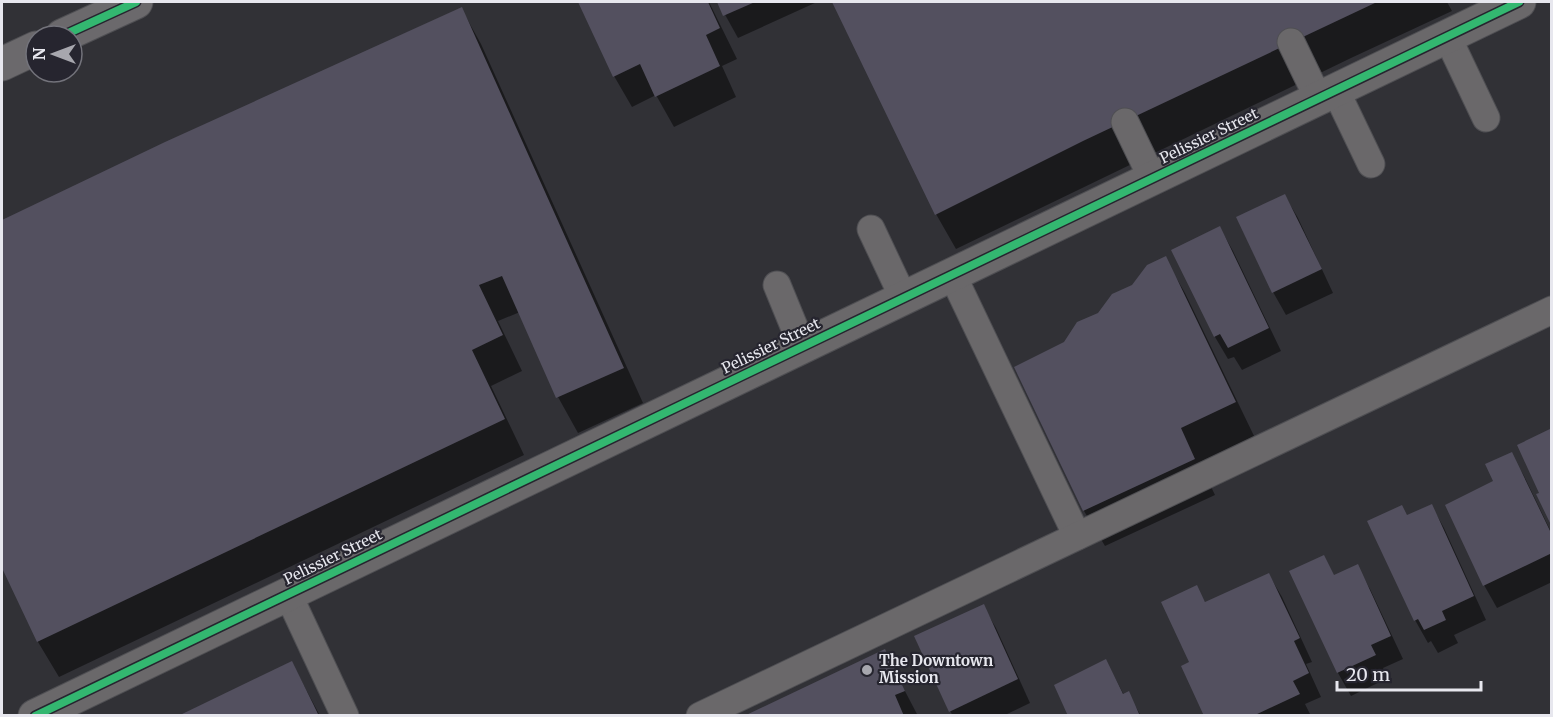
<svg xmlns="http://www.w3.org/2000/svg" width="1553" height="717" font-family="Merriweather,serif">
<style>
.shadow{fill:#0007}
.building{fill:#53505f}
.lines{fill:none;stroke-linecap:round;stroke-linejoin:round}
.service-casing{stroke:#4f4f53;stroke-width:29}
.tertiary-casing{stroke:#4f4f53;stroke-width:35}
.primary-casing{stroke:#4f4f53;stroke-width:35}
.service{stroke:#6a686a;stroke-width:27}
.tertiary{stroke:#6a686a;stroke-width:33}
.primary{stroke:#6b696c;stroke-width:33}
.cycleway-casing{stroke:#26252f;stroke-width:11}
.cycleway{stroke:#33b770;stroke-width:8}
.poi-dot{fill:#a7a7ae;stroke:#26252f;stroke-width:2}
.labels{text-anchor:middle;stroke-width:4.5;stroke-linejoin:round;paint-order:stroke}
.street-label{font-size:15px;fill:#e7e7ee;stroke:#26252f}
.poi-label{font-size:15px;font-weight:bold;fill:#e7e7ee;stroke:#26252f;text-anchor:start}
</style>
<rect width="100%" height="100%" fill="#313136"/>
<g class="shadow">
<path d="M580,2H709L737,59L722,66L736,97L674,127L656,95L632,107L614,76Z"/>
<path d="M718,2H817L738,38Z"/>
<path d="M834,2H1447L1452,11L1351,58L956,249L936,214Z"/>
<path d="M461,8L481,44L643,403L578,433L558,397L520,312L498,321L522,371L491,386L524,455L59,677L38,642L2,565V221L167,143Z"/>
<path d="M1285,196L1298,218L1333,293L1286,315L1273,292Z"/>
<path d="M1220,228L1233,251L1281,351L1242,370L1234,357L1228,359L1215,337L1173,250Z"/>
<path d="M1165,258L1185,293L1255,438L1200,464L1215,495L1105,546L1084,511L1016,368L1065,343Z"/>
<path d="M1511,454L1524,476L1552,534V582L1497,608L1484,585L1495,482Z"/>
<path d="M1431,505L1444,528L1486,620L1454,635L1458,643L1438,653L1431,641L1428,643L1415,620L1407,516Z"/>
<path d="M1357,566L1370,589L1403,659L1383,668L1388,678L1351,696L1338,673L1291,572L1335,576Z"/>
<path d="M1269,575L1282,597L1312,662L1306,664L1321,697L1305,704L1311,716H1206L1191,663L1197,587L1206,604Z"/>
<path d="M983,606L996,628L1030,703L1003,716H953L950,711Z"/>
<path d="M884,651L918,716H747Z"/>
<path d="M1106,661L1124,695L1128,693L1141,716H1070Z"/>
<path d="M292,663L320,716H182Z"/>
</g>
<g class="building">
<path d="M578,2H708L720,28L706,35L720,66L655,97L640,64L613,77Z"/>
<path d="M717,2H755L723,16Z"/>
<path d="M832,2H1377L1083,141L935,215Z"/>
<path d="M462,7L624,368L556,398L502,276L479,285L503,335L472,350L505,419L37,642L2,568V220L165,142Z"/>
<path d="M1285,194L1322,269L1272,293L1236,217Z"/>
<path d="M1220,226L1269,328L1228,348L1220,334L1214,337L1171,250Z"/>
<path d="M1166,256L1236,402L1181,428L1195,459L1083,511L1014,367L1064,342L1077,322L1098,313L1112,294L1132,285L1147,265Z"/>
<path d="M1552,428V527L1536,494L1539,493L1517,445Z"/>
<path d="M1512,452L1552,535V553L1483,586L1445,505L1493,481L1485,464Z"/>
<path d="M1432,504L1474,596L1442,611L1446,620L1424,630L1418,619L1414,621L1367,521L1402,505L1407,515Z"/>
<path d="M1324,555L1334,575L1358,564L1391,636L1371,645L1376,655L1337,673L1289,571Z"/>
<path d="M1269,573L1300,638L1294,641L1309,673L1293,681L1300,694L1253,716H1204L1181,666L1189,662L1161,602L1197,585L1205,602Z"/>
<path d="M984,604L1018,679L949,712L914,636Z"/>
<path d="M885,649L905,691L895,695L904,716H744Z"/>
<path d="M1106,659L1123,694L1129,691L1140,716H1068L1054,685Z"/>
<path d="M292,661L319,716H178Z"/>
</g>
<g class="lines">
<defs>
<g id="service">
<path d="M1447,36L1486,118"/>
<path d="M1291,42L1318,98"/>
<path d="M1335,89L1371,164"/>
<path d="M1125,122L1152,178"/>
<path d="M871,229L903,297"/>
<path d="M952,274L1077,536"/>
<path d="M777,285L802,346"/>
<path d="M288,594L345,716"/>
<path d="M700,716L1552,310"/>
</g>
<path id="tertiary" d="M35,716L1519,2"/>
<g id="primary">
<path d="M62,36L136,2"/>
<path d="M2,64L36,48"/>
</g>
</defs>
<use href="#service" class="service-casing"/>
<use href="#tertiary" class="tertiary-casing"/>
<use href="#primary" class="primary-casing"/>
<use href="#service" class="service"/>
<use href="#tertiary" class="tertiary"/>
<use href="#primary" class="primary"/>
<defs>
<g id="cycleway">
<path d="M62,36L136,2"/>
<path d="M35,716L1519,2"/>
</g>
</defs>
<use href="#cycleway" class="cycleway-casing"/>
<use href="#cycleway" class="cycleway"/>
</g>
<circle class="poi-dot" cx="867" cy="670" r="6"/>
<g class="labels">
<g class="street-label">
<text transform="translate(1209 136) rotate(-26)" y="5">Pelissier Street</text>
<text transform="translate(771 346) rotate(-26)" y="5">Pelissier Street</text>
<text transform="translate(333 557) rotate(-26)" y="5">Pelissier Street</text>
</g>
<g class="poi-label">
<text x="879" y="666">The Downtown<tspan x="879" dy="17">Mission</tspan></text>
</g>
</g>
<rect width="1553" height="717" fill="none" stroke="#e7e7ee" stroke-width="6"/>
<g transform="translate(54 54) rotate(270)"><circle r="28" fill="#26252f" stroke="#73737b" stroke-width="1.5"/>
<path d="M0-4.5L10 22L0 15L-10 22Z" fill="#a7a7ae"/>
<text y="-9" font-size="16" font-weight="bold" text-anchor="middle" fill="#e7e7ee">N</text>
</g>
<path d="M1337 681v9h144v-9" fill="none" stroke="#e7e7ee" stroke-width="3"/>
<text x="1346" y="681" font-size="18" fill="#e7e7ee" stroke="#26252f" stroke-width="4.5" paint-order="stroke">20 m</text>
</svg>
